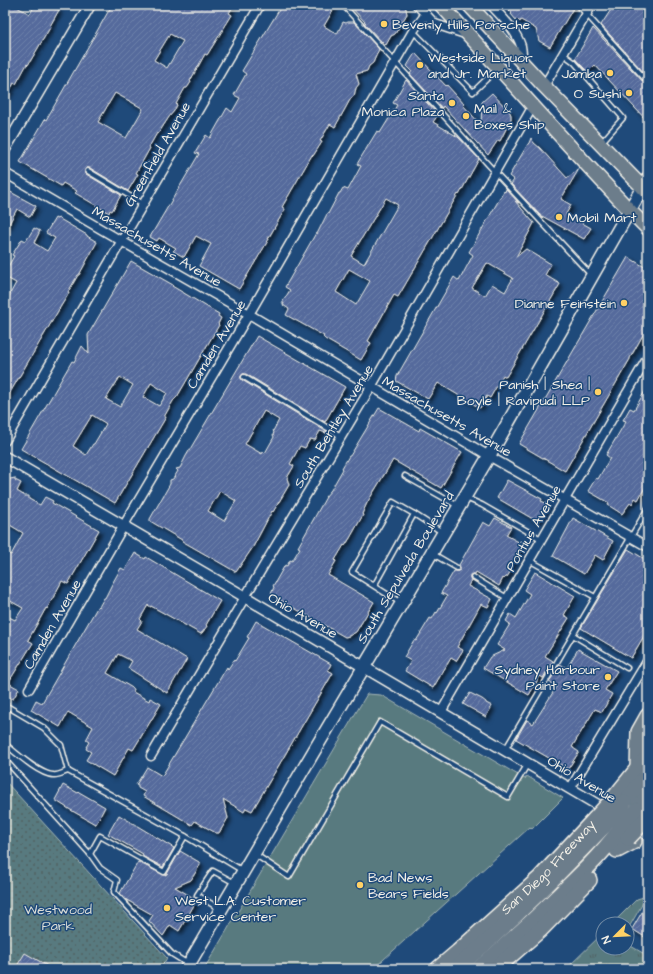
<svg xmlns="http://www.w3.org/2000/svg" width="653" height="974" font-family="'Architects Daughter',sans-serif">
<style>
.grass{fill:url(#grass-tufts);stroke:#a6b6b4}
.park{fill:url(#park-dots);stroke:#a6b6b4}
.garden{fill:#587a7f;stroke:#a6b6b4}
.building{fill:url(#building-hatch);stroke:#f4f1e8;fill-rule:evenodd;filter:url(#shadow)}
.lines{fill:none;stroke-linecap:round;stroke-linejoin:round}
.service-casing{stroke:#f4f1e8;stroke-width:7}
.minor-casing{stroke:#f4f1e8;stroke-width:11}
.tertiary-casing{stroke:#f4f1e8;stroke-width:13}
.secondary-casing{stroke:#f4f1e8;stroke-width:15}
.primary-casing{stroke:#f4f1e8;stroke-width:16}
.motorway-casing{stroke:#f4f1e8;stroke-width:18}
.service{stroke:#1f4a7a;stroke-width:4}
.minor{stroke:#1f4a7a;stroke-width:8}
.tertiary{stroke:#1f4a7a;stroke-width:10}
.secondary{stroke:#1f4a7a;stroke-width:12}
.primary{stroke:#6c7d8b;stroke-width:13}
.motorway{stroke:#6c7d8b;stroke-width:15}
.motorway-bridge-casing{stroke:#f4f1e8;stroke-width:18;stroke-linecap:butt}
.motorway-bridge{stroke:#6c7d8b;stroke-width:15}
.poi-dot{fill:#ffd166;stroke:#1f4a7a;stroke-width:1.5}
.labels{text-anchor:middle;stroke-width:3;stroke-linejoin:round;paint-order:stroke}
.poi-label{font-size:14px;fill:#f4f1e8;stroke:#1f4a7a;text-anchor:start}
.street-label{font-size:14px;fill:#f4f1e8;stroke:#1f4a7a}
.park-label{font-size:14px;fill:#dddfd8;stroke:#1f4a7a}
</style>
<defs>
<pattern id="grass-tufts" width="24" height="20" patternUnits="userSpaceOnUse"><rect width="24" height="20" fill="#587a7f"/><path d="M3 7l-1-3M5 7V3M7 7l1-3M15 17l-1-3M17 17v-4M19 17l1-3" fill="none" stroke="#506162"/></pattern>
<pattern id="park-dots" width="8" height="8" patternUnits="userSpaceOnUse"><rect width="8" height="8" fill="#587a7f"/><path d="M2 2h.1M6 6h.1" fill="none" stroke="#506162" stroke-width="1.8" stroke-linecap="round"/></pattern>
<pattern id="building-hatch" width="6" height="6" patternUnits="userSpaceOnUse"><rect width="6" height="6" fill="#546b9c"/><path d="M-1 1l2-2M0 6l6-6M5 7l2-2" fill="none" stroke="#6d81aa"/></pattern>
<filter id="shadow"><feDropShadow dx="3" dy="3" stdDeviation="2" flood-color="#0009"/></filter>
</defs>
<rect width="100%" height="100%" fill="#1f4a7a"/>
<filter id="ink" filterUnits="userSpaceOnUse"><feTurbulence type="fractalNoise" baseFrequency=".025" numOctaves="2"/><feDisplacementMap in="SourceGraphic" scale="8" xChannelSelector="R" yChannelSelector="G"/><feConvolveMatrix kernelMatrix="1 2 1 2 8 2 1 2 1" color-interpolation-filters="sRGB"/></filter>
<g filter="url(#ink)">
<path class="grass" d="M647,896L628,929L635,934L629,945L648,956V969H566L603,933V948H627V924H612L637,899Z"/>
<path class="park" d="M5,781L167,958L160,969H5Z"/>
<path class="garden" d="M367,694L381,695L525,779L527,776L563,798L532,829L530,827L373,969H204Z"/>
<g class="building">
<path d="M7,5H13L30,14L35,5H50L59,10L50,26H51L28,65L27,64L16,84L14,83L5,99V8Z"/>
<path d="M112,5H234L229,13L232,15L207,55L205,54L190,81L191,82L187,88H185L176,104L177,105L174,111L169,117L158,134L157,133L149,147L150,148L136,173L138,174L128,191L90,168H88L85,169V171L86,174L121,195L112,211L110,210L109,213L75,193L77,191L63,183L61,186L20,162L45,119L46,120ZM170,34L183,41L167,68L154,60ZM115,93L142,108H141L143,109L126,138L98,122Z"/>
<path d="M282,5H336L324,26L337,34L343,22L346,23L348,22H354L379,49L373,63L369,66L367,71L356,74L359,84L356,88L354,96L351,98L335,127L330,124L320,141L322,142L313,156L312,155L282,207L285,209L268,239H269L239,289L199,266L211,244L196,236L184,257L173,251L176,248L159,238L157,241L150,237L199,154L195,153L206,135L210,138L227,108L232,112L240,98L234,95L246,74L242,71Z"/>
<path d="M349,5H405L406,9L407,14L395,34L391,36L386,45L382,41V42L364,23H366Z"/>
<path d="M504,5H575L550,47L539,41L536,29L521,20L520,22L517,19L516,20L511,14L512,13Z"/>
<path d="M614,5H648V77L601,25Z"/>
<path d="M593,28L645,84L648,85V122L595,65L588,72L575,59Z"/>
<path d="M415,53L446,86L447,85L464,104L463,105L481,125L482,102L492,93L507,109L508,108L511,115V119L500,141L498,140L488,155L443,106L442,108L410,74L412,71L407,66Z"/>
<path d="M406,80L438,115L433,122L458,137L479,159L459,195L458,194L398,297L394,295L368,341L371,343L361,360L325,339L323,337L324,336L286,315L289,309L283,305L284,303H282L290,290L285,287L316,233L317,234L327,214H328L339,193H340L343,188L348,190L361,166L357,164L377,131L380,133L388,120L397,105L393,103ZM386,198L398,205L364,264L351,256ZM349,269L370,281L356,305L336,292Z"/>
<path d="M531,138L534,143L540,148L567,178L579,169L561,199L571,205L566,214L591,228L584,239L540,215L511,184L514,180L509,176L528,144L529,143Z"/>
<path d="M5,189L36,206L30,217L17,209L5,231Z"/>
<path d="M506,189L519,203L515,201L534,223L516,257L526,249L551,264L545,275L560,284L506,377L503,375L490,398L487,396L480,408L438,383L428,399L396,381L397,376L454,277L459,281L473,255L469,252L504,191L505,192ZM487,263L513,278L505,292L492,284L485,296L472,288Z"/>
<path d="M55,218L57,219L58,218L87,235V236L97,242L79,275H78L68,292L69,293L61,306L5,401V303L16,283L5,277V272L14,256L12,255L22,239L26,241L34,228L40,231L34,243L47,251L55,238L46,233Z"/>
<path d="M628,257L648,269V326L630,358V359L565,471L519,444Z"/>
<path d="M131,261L173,285L172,286L219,314L218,316L221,318L218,324L219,325L177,397L173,401L164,417H166L115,503L21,449L72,361L74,362L82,346L89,354L88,335ZM120,377L133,385L120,407L106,399ZM151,383L167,393L159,406L143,397ZM92,415L105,423L106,424L94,444H93L86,455L73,446Z"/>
<path d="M257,336L345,387L325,422L246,374H243L241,376V378L242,380L332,435L320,431L315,440L310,439L305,448L300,446L290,464L294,466L287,478L289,485L273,512L272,511L253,547L236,572L182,541V540L150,521V519L170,484V480L173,479L178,471L176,469L180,468L186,456ZM264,411L279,420L273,431L274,432L273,435L274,437L265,453L263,452L262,454L245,444ZM220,491L236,501L224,521L208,511Z"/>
<path d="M648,386V482L638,500L635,498L632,504L630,503L622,514L608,505L609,503L588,491L596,478L598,479L610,458L606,455L626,421L623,420L626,415L630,408L634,410Z"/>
<path d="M379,408L419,431L420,428L462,452L441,488L393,460L367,503L362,514L363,515L350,538L345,546L344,545L335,560L336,561L328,575L374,602L356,632L349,636L345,637L287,604L271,594L274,587L273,586L285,565L287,566L290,560L292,561L300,548L298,547L326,497H325L331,490L343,469L342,468L349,456H350Z"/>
<path d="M15,478V480L21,483L17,491L25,496H29V499L40,505L45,497L53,501L52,503L99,530L68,584L62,581L47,609L46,608L28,640L33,643L8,683L19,689L13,699L5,695V615L15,620L23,608L5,598V552L11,555L23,533L5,522V487L10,479Z"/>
<path d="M507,480L542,499L541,501L548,504L538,522L497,498Z"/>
<path d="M495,518L511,527L506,535L524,545L510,568L512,569L507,577H506L504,579L503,578L499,586L476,572L475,574H473L470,575V577L471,580L468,586L492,599L488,607L481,604L457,647L463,650L456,661L451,658L433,688L405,671L411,661L404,657L414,640L416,641L430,618L432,619L436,612L437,613L447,596L441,593L454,571H457L460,570V568L459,565L483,522L490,526Z"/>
<path d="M573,518L613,541L603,560L595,555L584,574L553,556Z"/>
<path d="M628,549L648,561V629L631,658L581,628Z"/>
<path d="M135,553L145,559L146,557L220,601L206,625L207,626L202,633H201V634L151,606V607L148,605L140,619L142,621L137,629L187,659L167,693L128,668L132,661L118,654L107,673L134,689L133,692L149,701L150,698L161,704L133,750L129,748L113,776L86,760L91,752L86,749L87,747H86L89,742L86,740L93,727L68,712L60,727L31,710L36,700L42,703L98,606L99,607L104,598H105L112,584L121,568L125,570Z"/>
<path d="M535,572L575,596L564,615L569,618L545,656L553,661L543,678L540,676L529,695L483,668L490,657L505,650L497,645L510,624L506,621L510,614L516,618L530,594L524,590Z"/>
<path d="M256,621L331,664L328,670L333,673L252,811L246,808L244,812L223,799L228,818L219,833H216L195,821L192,825L143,796L145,792L138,788V786L136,785L147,767L162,776L227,667L228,669L234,660L235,661L249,638L247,637Z"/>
<path d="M578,649L617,671L605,690L612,694L602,712L595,709L572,747H573V748L579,752L568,769L516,739L527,720L533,724L557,686L549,682L560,664L567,668Z"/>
<path d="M470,693L482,699L486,702V703L492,706L486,717L463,704Z"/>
<path d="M63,785L78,793L79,792L105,807L96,824H95L69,809L55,800Z"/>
<path d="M119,815L174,848L163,867L142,856L143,854L108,834Z"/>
<path d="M180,851L199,862L200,865L191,880L175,887L197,900L179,931L170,925L163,936L149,921L153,915L125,899L120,893L138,862L164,875L167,874Z"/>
<path d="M648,902V939L632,929Z"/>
<path d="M25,953L53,969H15Z"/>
</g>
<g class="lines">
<defs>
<g id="service">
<path d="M343,5L495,172L591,275"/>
<path d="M578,5L648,82"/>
<path d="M413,31L473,92L497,69"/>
<path d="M563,54L574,62L623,118L601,143"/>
<path d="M88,171L143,204"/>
<path d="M244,377L341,436"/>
<path d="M405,476L458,506"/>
<path d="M466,498L482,505L541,539"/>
<path d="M414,514L442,532"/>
<path d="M433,554L457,568"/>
<path d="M529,560L595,597"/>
<path d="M473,577L507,598"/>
<path d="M374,586L414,514L393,502L352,572L401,603"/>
<path d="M573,635L627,668"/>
<path d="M5,705L44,728L61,745L68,771L185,836"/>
<path d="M5,744C16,753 39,774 53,775C58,776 64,772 68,771"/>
<path d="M5,749L7,762L90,854L100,868L117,880L114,892L172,954L188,964"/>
<path d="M505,750L648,508"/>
<path d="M90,854L100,836L164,872L185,836L243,871"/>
<path d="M256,855L289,877L380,722L508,797L527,765"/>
<path d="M220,909L197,895L213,871L235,883"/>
</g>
<g id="minor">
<path d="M417,5L435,24L465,34"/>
<path d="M491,5C502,17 516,30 521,46C522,51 522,57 523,62"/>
<path d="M544,86L592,5"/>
<path d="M5,173L130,246L249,314L489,456L648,547"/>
<path d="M5,441L128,230L260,5"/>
<path d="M29,689L131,513L255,304L413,31L426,14"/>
<path d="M441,712L648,357"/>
<path d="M151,756L245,597L371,387L533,106"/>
<path d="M570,789L648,660"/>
</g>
<g id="tertiary">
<path d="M5,149L90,5"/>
<path d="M5,457L235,591L608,811"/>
<path d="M632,825L648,835"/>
</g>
<path id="secondary" d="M186,969L314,751L358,677L489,456L648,178"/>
<g id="primary">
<path d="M441,5C510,79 577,157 648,229"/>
<path d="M469,5L544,86L648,193"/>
</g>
<g id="motorway">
<path d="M638,769L639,732L648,716"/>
<path d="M615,797L644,761"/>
<path d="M624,803L648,774"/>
<path d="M637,810L648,796"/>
<path d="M617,850L634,841"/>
<path id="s1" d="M438,969L458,952L540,878L595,819"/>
<path d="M455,969C509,925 557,875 605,825"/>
<path d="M478,969C505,946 532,922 557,897C579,876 600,856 618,832"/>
<path d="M495,969L541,929L589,880"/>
</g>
</defs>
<use href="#service" class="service-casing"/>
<use href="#minor" class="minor-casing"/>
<use href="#tertiary" class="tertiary-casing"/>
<use href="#secondary" class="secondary-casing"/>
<use href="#primary" class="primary-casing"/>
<use href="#motorway" class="motorway-casing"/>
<use href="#service" class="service"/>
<use href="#minor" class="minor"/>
<use href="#tertiary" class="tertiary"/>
<use href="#secondary" class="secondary"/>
<use href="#primary" class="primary"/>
<use href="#motorway" class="motorway"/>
<defs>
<g id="motorway-bridge">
<path d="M595,819L615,797"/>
<path d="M605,825L624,803"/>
<path d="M618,832L637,810"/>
<path d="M628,838L648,817"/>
</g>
</defs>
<use href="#motorway-bridge" class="motorway-bridge-casing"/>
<use href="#motorway-bridge" class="motorway-bridge"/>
</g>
</g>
<g class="poi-dot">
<circle cx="384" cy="24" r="4"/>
<circle cx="420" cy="65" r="4"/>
<circle cx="610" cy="73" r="4"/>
<circle cx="629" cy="93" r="4"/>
<circle cx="452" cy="103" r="4"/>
<circle cx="466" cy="116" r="4"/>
<circle cx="559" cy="217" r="4"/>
<circle cx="624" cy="303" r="4"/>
<circle cx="598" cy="392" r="4"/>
<circle cx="608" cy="677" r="4"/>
<circle cx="360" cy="885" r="4"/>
<circle cx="167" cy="908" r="4"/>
</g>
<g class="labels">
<g class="poi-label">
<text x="392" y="29">Beverly Hills Porsche</text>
<text x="428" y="62">Westside Liquor<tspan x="428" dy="16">and Jr. Market</tspan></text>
<text x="602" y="78" text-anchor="end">Jamba</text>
<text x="621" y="98" text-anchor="end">O Sushi</text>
<text x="444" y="100" text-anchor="end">Santa<tspan x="444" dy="16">Monica Plaza</tspan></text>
<text x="474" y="113">Mail &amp;<tspan x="474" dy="16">Boxes Ship</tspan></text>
<text x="567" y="222">Mobil Mart</text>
<text x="616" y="308" text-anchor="end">Dianne Feinstein</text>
<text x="590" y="389" text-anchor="end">Panish | Shea |<tspan x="590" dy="16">Boyle | Ravipudi LLP</tspan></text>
<text x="600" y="674" text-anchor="end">Sydney Harbour<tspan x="600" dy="16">Paint Store</tspan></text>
<text x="368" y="882">Bad News<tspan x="368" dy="16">Bears Fields</tspan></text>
<text x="175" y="905">West L.A. Customer<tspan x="175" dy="16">Service Center</tspan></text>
</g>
<g class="street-label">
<text transform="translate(157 154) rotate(-60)" y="5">Greenfield Avenue</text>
<text transform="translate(157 246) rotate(30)" y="5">Massachusetts Avenue</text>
<text transform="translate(216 344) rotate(-59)" y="5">Camden Avenue</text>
<text transform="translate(447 416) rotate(30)" y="5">Massachusetts Avenue</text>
<text transform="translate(333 426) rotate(-59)" y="5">South Bentley Avenue</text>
<text transform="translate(533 528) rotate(-60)" y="5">Pontius Avenue</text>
<text transform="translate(405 567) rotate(-59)" y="5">South Sepulveda Boulevard</text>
<text transform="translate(303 615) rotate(30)" y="5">Ohio Avenue</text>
<text transform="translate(52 624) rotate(-60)" y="5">Camden Avenue</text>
<text transform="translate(582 779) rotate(31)" y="5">Ohio Avenue</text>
<text dy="5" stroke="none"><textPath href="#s1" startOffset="150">San Diego Freeway</textPath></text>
</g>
<g class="park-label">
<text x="58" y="914">Westwood<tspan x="58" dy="16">Park</tspan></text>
</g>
</g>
<rect width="653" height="974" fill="none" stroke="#1f4a7a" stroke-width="20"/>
<rect x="10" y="10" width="633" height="954" fill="none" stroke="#f4f1e8" stroke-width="1.5" filter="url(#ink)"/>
<g transform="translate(615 936) rotate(246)"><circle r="19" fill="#1f4a7a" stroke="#748da6"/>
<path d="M0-3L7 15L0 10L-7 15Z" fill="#ffd166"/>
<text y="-6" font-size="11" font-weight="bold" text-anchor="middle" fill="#f4f1e8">N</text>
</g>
</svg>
